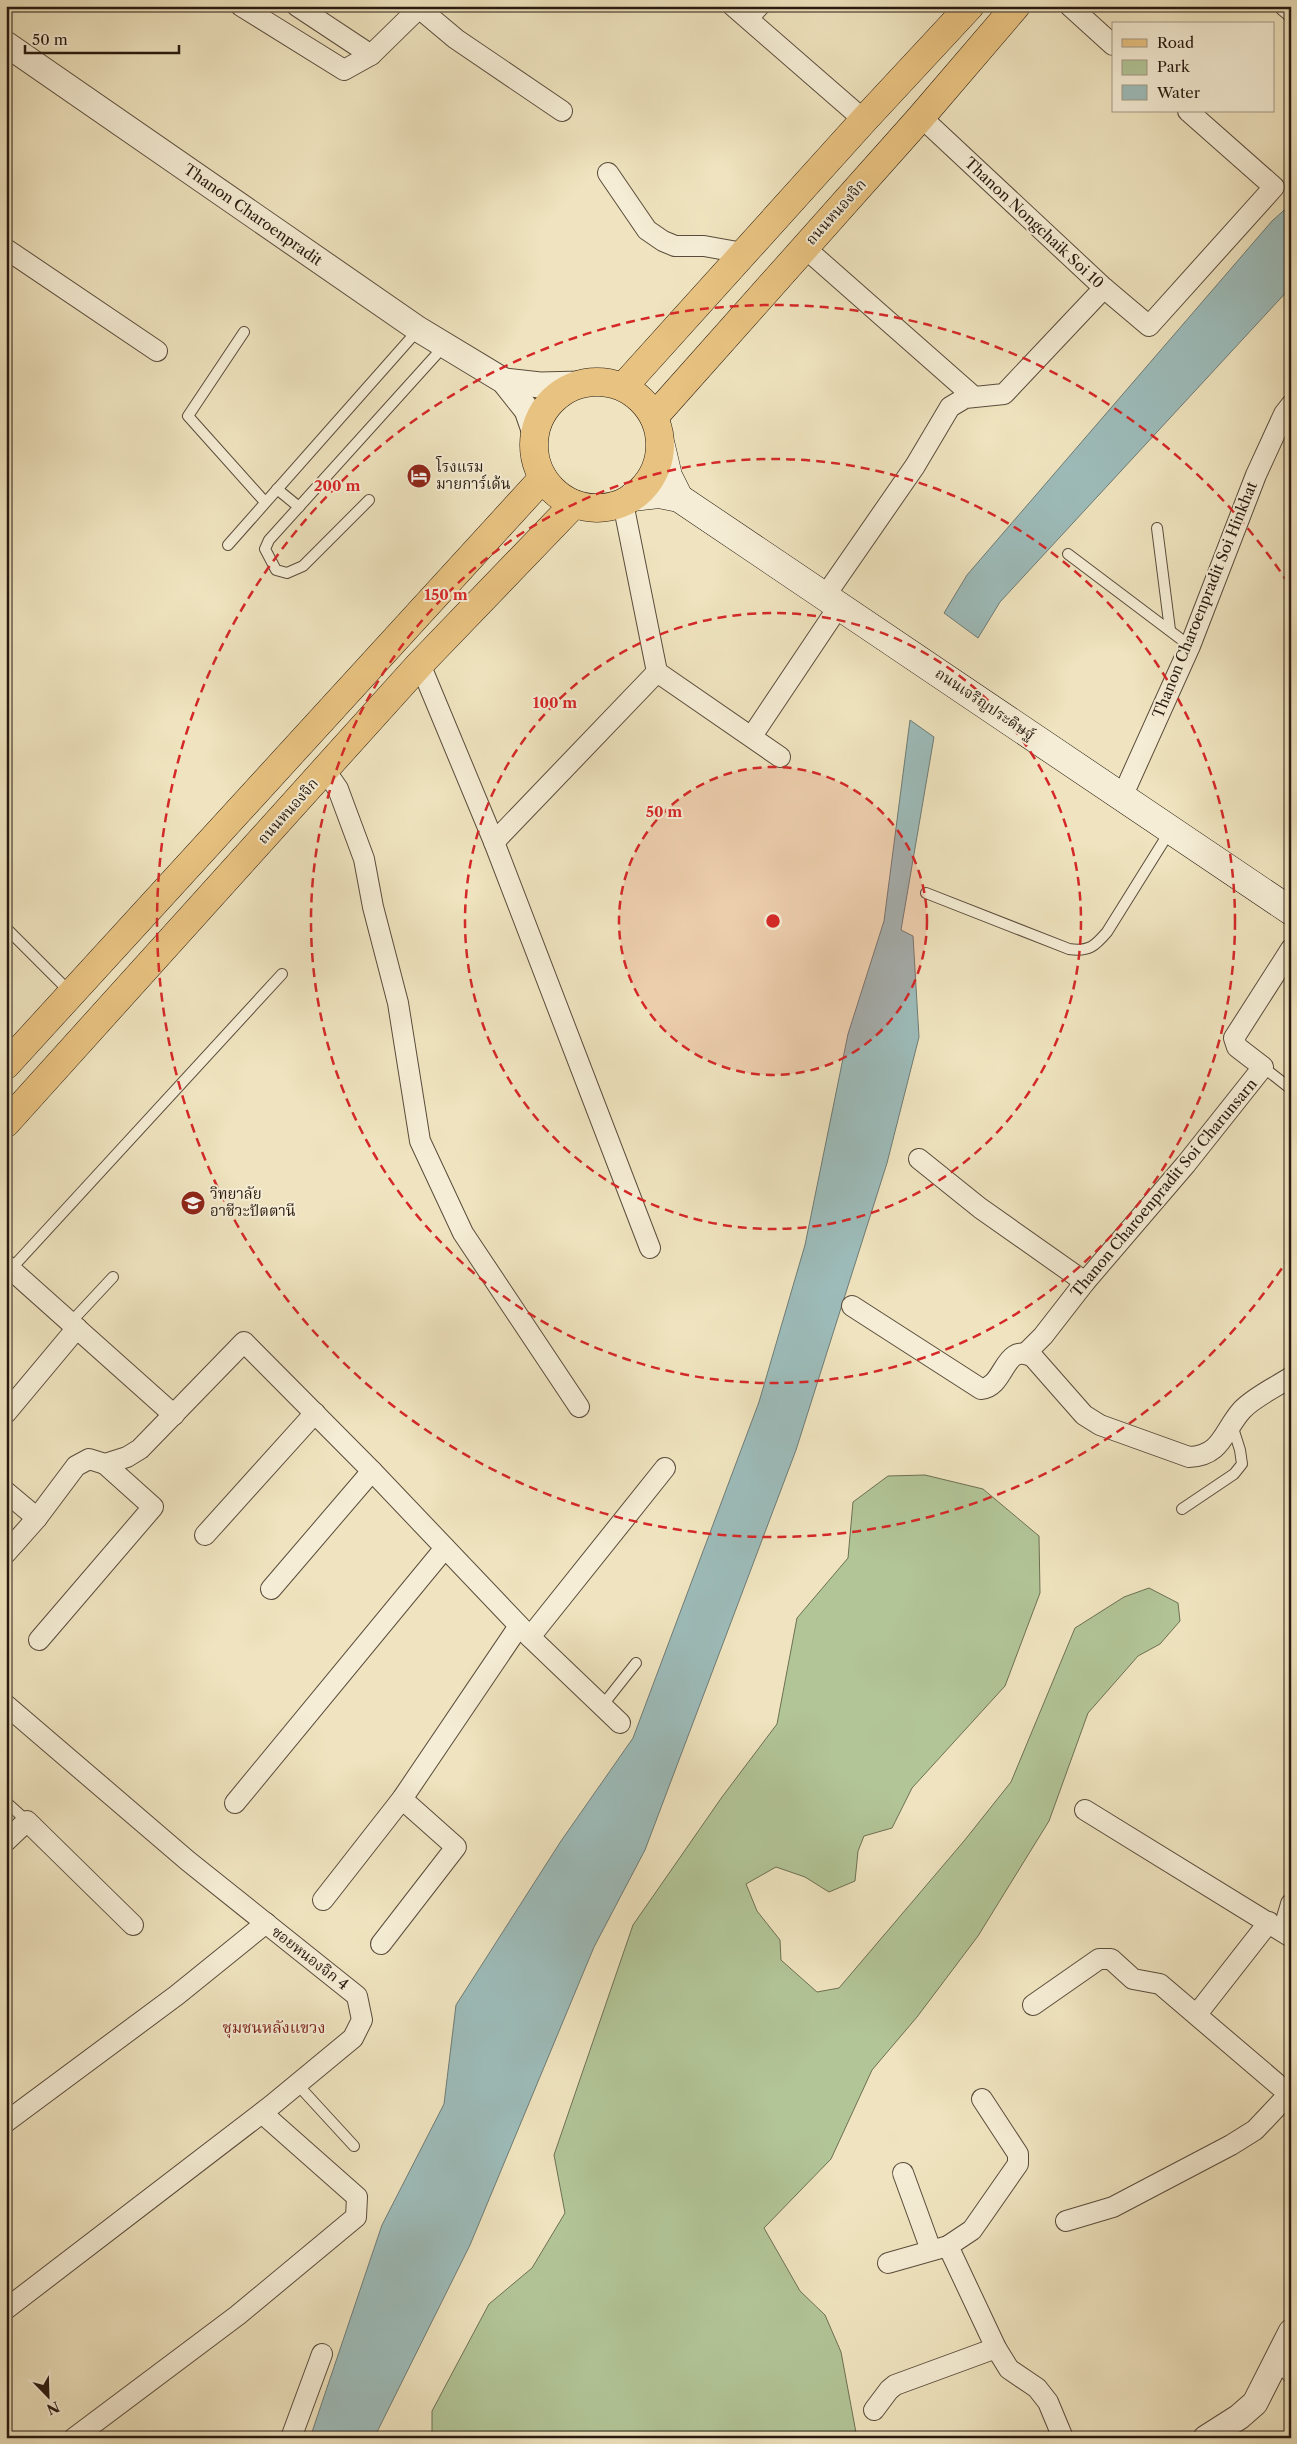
<svg xmlns="http://www.w3.org/2000/svg" width="1297" height="2444" font-family="'Libre Caslon Text','Noto Serif Thai',serif">
<style>
.green{fill:#b2c597;stroke:#6d7054}
.water{fill:#9dbcba;stroke:#6e7b76}
.lines{fill:none;stroke-linecap:round;stroke-linejoin:round}
.service-casing{stroke:#5a4c3c;stroke-width:12}
.minor-casing{stroke:#5a4c3c;stroke-width:22}
.tertiary-casing{stroke:#5a4c3c;stroke-width:27}
.secondary-casing{stroke:#281a10;stroke-width:29}
.primary-casing{stroke:#281a10;stroke-width:29}
.service{stroke:#f5edd5;stroke-width:10}
.minor{stroke:#f5edd5;stroke-width:20}
.tertiary{stroke:#f5edd5;stroke-width:25}
.secondary{stroke:#f5edd5;stroke-width:28}
.primary{stroke:#e8c280;stroke-width:28}
.ring{fill:none;stroke:#d62828;stroke-width:2.5;stroke-dasharray:9 6}
.labels{text-anchor:middle;stroke-width:4;stroke-linejoin:round;paint-order:stroke}
.street-label{font-size:15px;fill:#281a10;stroke:#f5edd5}
.poi-label{font-size:15px;fill:#281a10;stroke:#f5edd5;text-anchor:start}
.neighbourhood-label{font-size:16px;fill:#7a1f14;stroke:#f5edd5}
.centre{fill:#d62828;stroke:#f5edd5;stroke-width:2.5}
.ring-label{font-size:15px;text-anchor:middle;font-weight:bold;fill:#d62828;stroke:#f5edd5;stroke-width:4;stroke-linejoin:round;paint-order:stroke}
</style>
<rect width="100%" height="100%" fill="#efe4bf"/>
<filter id="stains"><feTurbulence type="fractalNoise" baseFrequency=".004" numOctaves="4"/><feColorMatrix values="0 0 0 0 .2 0 0 0 0 .09 0 0 0 0 .02 0 0 0 .5 -.17"/></filter>
<radialGradient id="worn" r=".72"><stop offset=".6" stop-color="#630" stop-opacity="0"/><stop offset="1" stop-color="#630" stop-opacity=".3"/></radialGradient>
<path class="green" d="M925,1475L983,1489L1039,1536L1040,1593L1005,1686L912,1788L892,1828L864,1836L858,1851L855,1881L829,1892L805,1877L776,1867L746,1884L757,1911L780,1940L781,1960L817,1992L839,1988L964,1841L1011,1782L1075,1628L1124,1597L1149,1588L1178,1603L1180,1621L1160,1644L1138,1656L1088,1713L1049,1821L978,1936L917,2017L872,2070L831,2159L764,2228L800,2291L825,2315L841,2352L857,2438H432V2411L489,2304L532,2268L565,2213L554,2155L633,1925L722,1797L777,1724L797,1618L848,1558L853,1502L888,1476Z"/>
<g class="water">
<path d="M1291,204V287L1000,602L978,638L944,613L967,575L1272,221Z"/>
<path d="M910,720L934,737L901,930L913,936L919,1037L887,1163L796,1450L645,1850L594,1947L470,2245L374,2438H310L382,2225L444,2104L456,2005L561,1841L633,1738L759,1402L805,1245L848,1034L884,921Z"/>
</g>
<g class="lines">
<defs>
<g id="service">
<path d="M751,22L766,6"/>
<path d="M244,332L188,416L265,502"/>
<path d="M277,489L299,507"/>
<path d="M369,500L303,566L287,573L276,570L265,549L269,540L445,345"/>
<path d="M1157,528L1170,630"/>
<path d="M228,545L418,330"/>
<path d="M1068,554L1190,646"/>
<path d="M926,893L1069,949C1089,952 1095,946 1107,932L1170,831"/>
<path d="M6,928L71,993"/>
<path d="M1263,1067L1291,1089"/>
<path d="M11,1269L282,974"/>
<path d="M71,1322L113,1277"/>
<path d="M1182,1509L1234,1474L1242,1464L1240,1450L1232,1425"/>
<path d="M602,1706L636,1663"/>
<path d="M6,1802L27,1821"/>
<path d="M297,2084L354,2146"/>
<path d="M1276,2362L1291,2380"/>
</g>
<g id="minor">
<path d="M241,6L344,70L371,55"/>
<path d="M297,6L371,55L419,8L456,39L562,111"/>
<path d="M733,6L864,120"/>
<path d="M1070,6L1113,45"/>
<path d="M1285,6L1291,11"/>
<path d="M921,117L1104,288L1149,326L1274,187L1188,111"/>
<path d="M608,173L647,230L663,241L675,246H704L743,253"/>
<path d="M805,248L973,396"/>
<path d="M6,249L157,351"/>
<path d="M623,503L657,672"/>
<path d="M825,596L915,466L950,407L965,398L1004,394L1104,288"/>
<path d="M420,664L494,842L650,1248"/>
<path d="M752,736L839,606"/>
<path d="M325,770L338,789L364,859L373,907L398,1003L420,1141L463,1233L579,1407"/>
<path d="M1122,797L1190,646L1256,475L1284,414L1291,405"/>
<path d="M494,842L657,672L780,757"/>
<path d="M919,1159L980,1208L1085,1282"/>
<path d="M6,1265L174,1415"/>
<path d="M852,1306L981,1389C1006,1387 1003,1341 1033,1357L1084,1415L1100,1425L1189,1457C1222,1456 1223,1431 1242,1410C1254,1397 1276,1387 1291,1377"/>
<path d="M1026,1353L1043,1336L1085,1282L1186,1164L1263,1067L1237,1047L1234,1038L1291,949"/>
<path d="M6,1413L77,1328"/>
<path d="M6,1492L37,1518"/>
<path d="M205,1535L315,1413"/>
<path d="M6,1553L37,1518L76,1466L89,1459L105,1464L127,1457L140,1449L244,1342L372,1471L530,1637L620,1723"/>
<path d="M271,1589L372,1471"/>
<path d="M530,1637L665,1468"/>
<path d="M39,1640L153,1507L105,1464"/>
<path d="M6,1705L188,1861L357,1996L362,2020L353,2038L272,2105L6,2309"/>
<path d="M235,1803L445,1548"/>
<path d="M1085,1810L1291,1937"/>
<path d="M6,1841L27,1821L133,1925"/>
<path d="M323,1900L402,1799L519,1626"/>
<path d="M1283,1931L1291,1904"/>
<path d="M381,1944L456,1847L402,1799"/>
<path d="M1033,2005L1099,1959H1111L1133,1979L1160,1984L1289,2094"/>
<path d="M1197,2014L1269,1922"/>
<path d="M6,2122L177,1995L266,1923"/>
<path d="M903,2173L931,2250"/>
<path d="M1066,2221L1113,2207L1231,2145L1255,2130L1289,2094L1291,2095"/>
<path d="M948,2246L972,2230L1018,2164V2154L982,2099"/>
<path d="M888,2263L948,2246L996,2348L1009,2369L1037,2388L1048,2402L1063,2438"/>
<path d="M874,2410L889,2390L895,2385L996,2348"/>
<path d="M74,2438L238,2315L356,2217L357,2197L262,2113"/>
<path d="M291,2438L322,2354"/>
</g>
<g id="tertiary">
<path d="M6,44L418,329L504,381L527,410L535,433"/>
<path d="M504,381L540,385L581,384"/>
<path d="M1206,2438L1239,2417L1255,2403L1291,2332"/>
</g>
<g id="secondary">
<path d="M661,446L668,476L679,498"/>
<path d="M632,497L659,494L679,498L1291,911"/>
</g>
<g id="primary">
<circle cx="597" cy="445" r="63"/>
<path d="M623,387L864,120L970,6"/>
<path d="M654,417L921,117L1016,6"/>
<path d="M6,1065L543,478"/>
<path d="M6,1123L420,664L574,504"/>
</g>
</defs>
<use href="#service" class="service-casing"/>
<use href="#minor" class="minor-casing"/>
<use href="#tertiary" class="tertiary-casing"/>
<use href="#secondary" class="secondary-casing"/>
<use href="#primary" class="primary-casing"/>
<use href="#service" class="service"/>
<use href="#minor" class="minor"/>
<use href="#tertiary" class="tertiary"/>
<use href="#secondary" class="secondary"/>
<use href="#primary" class="primary"/>
</g>
<circle cx="773" cy="921" r="154" fill="#d62828" fill-opacity=".12"/>
<g class="ring">
<circle cx="773" cy="921" r="154"/>
<circle cx="773" cy="921" r="308"/>
<circle cx="773" cy="921" r="462"/>
<path d="M1290 1256A616 616 0 1 1 1290 586"/>
</g>
<defs>
<symbol id="hotel-disc" viewBox="-11 -11 22 22"><circle r="9.5" fill="#8f2418" stroke="#f5edd5"/><path d="M-6-4.5h1.5V1H6V5H4.5V3h-9V5H-6ZM-4 0a1.8 1.8 0 1 1 3.6 0ZM.5 0V-2.5h3Q6-2.5 6 0Z" fill="#fff"/></symbol>
<symbol id="university-disc" viewBox="-11 -11 22 22"><circle r="9.5" fill="#8f2418" stroke="#f5edd5"/><path d="M0-5L7-2L0 1L-7-2ZM-4 1L0 2.5L4 1V4Q0 6-4 4Z" fill="#fff"/></symbol>
</defs>
<g fill-rule="evenodd">
<use href="#hotel-disc" x="405" y="462" width="28" height="28"/>
<use href="#university-disc" x="179" y="1189" width="28" height="28"/>
</g>
<g class="labels">
<g class="street-label">
<text transform="translate(836 212) rotate(-48)" y="5">ถนนหนองจิก</text>
<text transform="translate(253 215) rotate(35)" y="5">Thanon Charoenpradit</text>
<text transform="translate(1034 223) rotate(43)" y="5">Thanon Nongchaik Soi 10</text>
<text transform="translate(1205 600) rotate(-68)" y="5">Thanon Charoenpradit Soi Hinkhat</text>
<text transform="translate(985 704) rotate(34)" y="5">ถนนเจริญประดิษฐ์</text>
<text transform="translate(288 811) rotate(-48)" y="5">ถนนหนองจิก</text>
<text transform="translate(1164 1188) rotate(-50)" y="5">Thanon Charoenpradit Soi Charunsarn</text>
<text transform="translate(310 1958) rotate(38)" y="5">ซอยหนองจิก 4</text>
</g>
<g class="poi-label">
<text x="436" y="472">โรงแรม<tspan x="436" dy="17">มายการ์เด้น</tspan></text>
<text x="210" y="1199">วิทยาลัย<tspan x="210" dy="17">อาชีวะปัตตานี</tspan></text>
</g>
<g class="neighbourhood-label">
<text x="274" y="2033">ชุมชนหลังแขวง</text>
</g>
</g>
<circle cx="773" cy="921" r="8" class="centre"/>
<g class="ring-label">
<text x="337" y="491">200 m</text>
<text x="446" y="600">150 m</text>
<text x="555" y="708">100 m</text>
<text x="664" y="817">50 m</text>
</g>
<rect width="1297" height="2444" fill="none" stroke="#efe4bf" stroke-width="25"/>
<rect x="8" y="8" width="1282" height="2429" fill="none" stroke="#281a10" stroke-width="2.5"/>
<rect x="12" y="12" width="1272" height="2419" fill="none" stroke="#281a10"/>
<rect x="1112" y="22" width="162" height="90" fill="#f5edd5" stroke="#a39986"/>
<rect x="1122" y="39" width="25" height="8" fill="#e8c280" stroke="#a39986"/>
<text x="1157" y="48" font-size="15" fill="#281a10">Road</text>
<rect x="1122" y="60" width="25" height="15" fill="#b2c597" stroke="#a39986"/>
<text x="1157" y="72" font-size="15" fill="#281a10">Park</text>
<rect x="1122" y="85" width="25" height="15" fill="#9dbcba" stroke="#a39986"/>
<text x="1157" y="98" font-size="15" fill="#281a10">Water</text>
<g transform="translate(48 2396) rotate(157)" stroke="#f5edd5" stroke-width="4" paint-order="stroke">
<path d="M0-4L9 19L0 12L-9 19Z" fill="#281a10"/>
<text y="-8" font-size="14" font-weight="bold" text-anchor="middle" fill="#281a10">N</text>
</g>
<path d="M25 45v8h154v-8" fill="none" stroke="#281a10" stroke-width="2.5"/>
<text x="32" y="45" font-size="15" fill="#281a10" stroke="#f5edd5" stroke-width="4" paint-order="stroke">50 m</text>
<rect width="100%" height="100%" filter="url(#stains)"/>
<rect width="100%" height="100%" fill="url(#worn)"/>
</svg>
